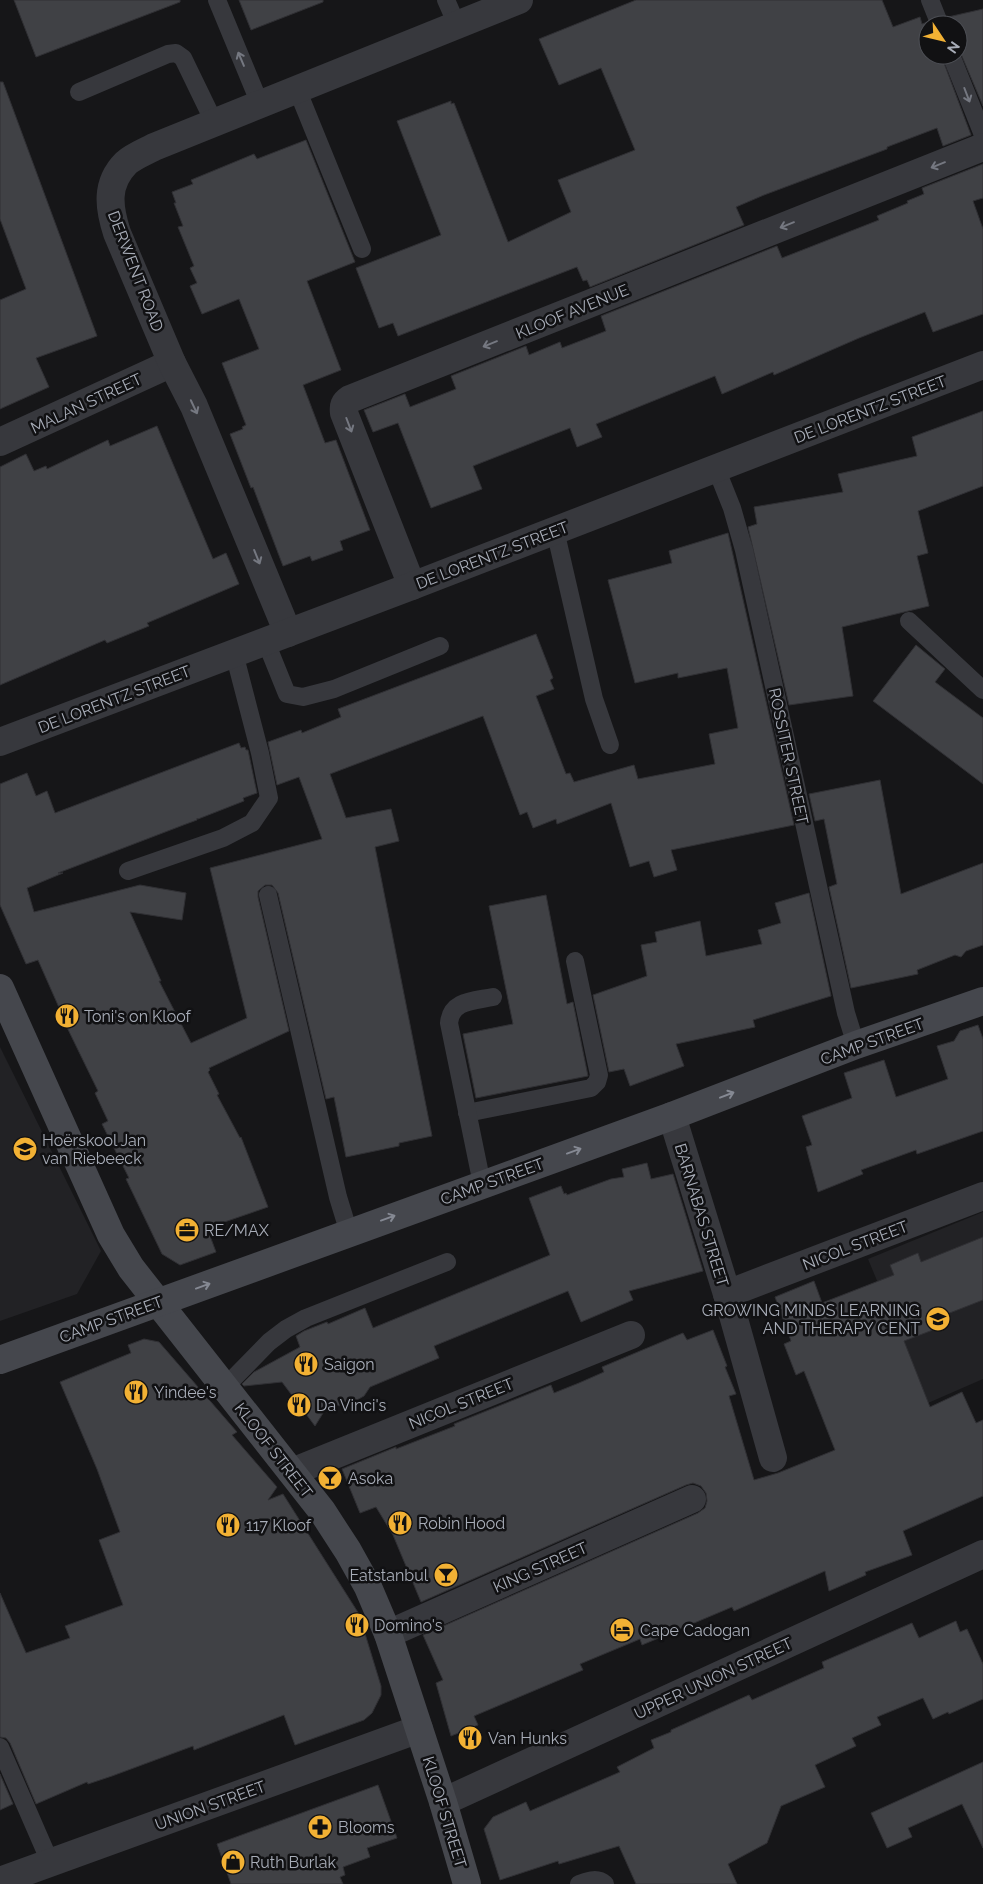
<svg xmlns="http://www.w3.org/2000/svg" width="983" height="1884" font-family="Raleway,sans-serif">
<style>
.built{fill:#222225}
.building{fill:#404145;stroke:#303034}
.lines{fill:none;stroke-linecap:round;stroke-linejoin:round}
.lane{stroke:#37383d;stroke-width:18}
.street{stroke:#37383d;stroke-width:28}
.secondary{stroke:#45474d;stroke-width:28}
.oneway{stroke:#757881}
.oneway2{stroke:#858993}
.labels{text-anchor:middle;stroke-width:5;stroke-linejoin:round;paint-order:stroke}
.street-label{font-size:16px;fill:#a8adb8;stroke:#111113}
.poi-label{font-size:16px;fill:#a8adb8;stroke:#111113;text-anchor:start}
</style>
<rect width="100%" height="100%" fill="#161618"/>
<g class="built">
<path d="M0,1047L101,1251L77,1294L0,1321Z"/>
<path d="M983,1212V1379L928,1403L868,1259Z"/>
</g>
<g class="building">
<path d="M14,0H180V2L36,57Z"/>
<path d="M239,0H323V2L251,30Z"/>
<path d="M636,0H882L893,27L920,17L922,24L928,22V55H941L971,135L943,146L937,128L887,147V149L764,195L736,207L744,225L590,287L587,280L583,281L577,267L398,336L393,323L379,328L356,268L441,235L397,121L451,101V104L454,103L508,242L571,212L558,180L635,150L601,68L559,85L539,39Z"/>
<path d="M983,9V106L958,47V25H950L948,17Z"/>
<path d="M0,82H3L97,336L36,358L49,387L0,409V300L26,289L0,219Z"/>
<path d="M306,140L355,262L307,281L341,370L303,385L325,443L336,440L370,530L340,541L343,550L312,561L310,556L283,566L253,487L251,488L230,434L243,429L242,427L246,425L222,363L259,349L239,299L202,314L190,286L197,283L190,268L194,266L178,227L183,226L174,203H176L172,192L193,184L191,180L254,154L257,159Z"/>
<path d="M983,164V198L973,201L983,229V314L933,332L925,312L859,338L774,375L773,372L722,394L715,376L596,424L602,437L577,447L570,428L473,466L482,489L431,508L398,423L373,432L364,410L405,394L410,407L456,389L451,376L526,346L529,355L560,342L562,348L606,331L601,316L777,246L782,258L879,220L877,216L908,203L907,201L924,194L922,188Z"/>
<path d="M983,411V486L918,511L928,553L917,556L929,606L842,627L853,696L789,705L748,527L757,524L754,507L843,492L838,474L917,456L912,437Z"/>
<path d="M157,426L213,559L226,553L239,584L147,623L149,626L107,643L105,640L0,685V467L26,454L34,471L46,466L47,469L108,440L110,446Z"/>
<path d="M728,533L794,825L671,850L677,870L654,877L649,861L630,867L611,803L557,824L556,819L533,828L527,812L520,815L483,716L330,774L346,818L391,809L399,841L375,847L432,1136L399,1143V1146L346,1157L334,1097L326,1099L278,893L272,885H265L258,891V897L289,1031L209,1068L210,1070L208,1072L219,1094L217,1095L240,1138L241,1137L268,1207L207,1228L216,1252L180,1265L162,1254L126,1179L129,1178L102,1124L108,1121L95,1093L98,1091L60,1013L61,1012L38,960L26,964L0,905V784L27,773L36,796L47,791L55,813L239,743L241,748L245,747L246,750H248L257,793L243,798L244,801L198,819L197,818V820L186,824L58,873H63L27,888L34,912L140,885L186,893L182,920L130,912L161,981H159L191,1043L247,1018L210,868L322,839L299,777L277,785L268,742L301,730L302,733L341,717L338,709L536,634L553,678L550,680L554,689L536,696L566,774L570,773L574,782L634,765L638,779L715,764L709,734L738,728L727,668L678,678V673L635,683L608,580L672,563L669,551Z"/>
<path d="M916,645L945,669L935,682L983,718V784L873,701Z"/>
<path d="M880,780L901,894L983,863V945L966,951L961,957L955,955L917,970L918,974L851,988L829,887L837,884L824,819L815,821L809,794Z"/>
<path d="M809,893L831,996L753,1020L755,1027L676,1044L684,1066L630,1086L624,1069L609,1072L593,995L647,976L641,945L657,942L655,932L700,921L706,956L762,944L758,930L781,923L775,903Z"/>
<path d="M546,895L567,1004L573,1002L588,1076L476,1098L463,1034L513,1024L489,906Z"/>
<path d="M978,1025L983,1039V1131L917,1154L916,1150L861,1170L863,1174L818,1192L806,1147L812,1145L802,1116L852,1098L844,1073L884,1060L896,1097L948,1079L937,1046L954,1041L960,1031Z"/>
<path d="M647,1163L651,1179L673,1174L703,1271L629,1291L633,1300L581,1322L568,1291L434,1346L439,1358L370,1387L364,1396L346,1406L328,1405L315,1426L282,1382L244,1386L242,1384L254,1372L300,1347L296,1336L304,1331L327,1322L328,1324L365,1308L373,1328L550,1255L529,1198L561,1186L564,1194L566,1193L567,1195L611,1179L624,1177L622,1169Z"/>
<path d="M983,1237V1300L942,1316L946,1325L904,1341L930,1407L962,1392L976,1423L983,1420V1496L903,1531L912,1555L865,1572L866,1575L829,1591L825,1571L734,1611L732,1607L642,1645L640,1639L580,1664L583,1670L474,1716L478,1725L451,1736L436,1683L443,1680L423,1635L698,1513L705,1508L707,1501L706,1493L701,1486L693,1483L686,1485L421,1602L393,1535L376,1507L360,1513L342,1469L396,1447V1449L455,1426L454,1424L551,1385L554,1393L579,1383L604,1372L602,1367L683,1333L687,1340L713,1330L727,1366L725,1367L736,1394L729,1396L754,1480L778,1473L835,1450L804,1371L796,1375L784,1344L791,1341L775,1297L814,1281L822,1303L894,1275L890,1265L918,1253L921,1262Z"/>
<path d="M144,1339L159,1342L237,1432L232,1435L277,1487L268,1500L283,1494L359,1614L381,1686V1695L372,1713L364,1720L295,1745L284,1715L194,1750L193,1746L112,1776L88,1784L87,1782L36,1804L10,1743L6,1738L0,1737V1593L26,1653L70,1638L65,1626L123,1605L99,1540L120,1532L97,1469L60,1382L131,1353L128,1345Z"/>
<path d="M956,1621L960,1632L967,1629L983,1664V1699L949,1714L948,1712L933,1719L923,1698L877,1717L881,1725L852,1738L856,1746L815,1765L825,1787L781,1806L767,1843L728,1864L737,1884H636L619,1846L559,1864L558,1861L500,1880L484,1829L493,1817L526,1802L530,1811L620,1772L617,1767L654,1748L651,1740L671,1732V1730L749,1695L752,1700L824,1668L822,1662L912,1623L919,1638Z"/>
<path d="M983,1762V1848L962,1804L908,1828L912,1837L887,1848L871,1813Z"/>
<path d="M0,1774L13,1804L0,1810Z"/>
<path d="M378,1785L397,1838L367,1848L370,1857L343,1867L345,1875L340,1877L343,1884H231L217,1844Z"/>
</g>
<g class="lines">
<g class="lane">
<path d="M217,0L260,104"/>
<path d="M446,0L457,25"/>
<path d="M930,0L940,25"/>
<path d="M951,55L983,135"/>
<path d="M297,89L362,249"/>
<path d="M79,92L168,54L176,53L183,58L214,122"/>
<path d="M716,468L732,508L744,550L846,1013L856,1045"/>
<path d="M555,530L594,699L610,745"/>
<path d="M909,621L983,690"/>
<path d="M266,642L287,694L303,697L334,689L440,646"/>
<path d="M128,871L223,838L252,823L269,798L260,753L234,653"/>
<path d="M268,895L338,1197L349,1233"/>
<path d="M467,1113L591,1088L597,1082L599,1075L575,961"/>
<path d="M482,1184L449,1023C451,1000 474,1001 493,997"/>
<path d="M225,1387L269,1342L286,1329L306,1318L447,1262"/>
<path d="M0,1747L50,1862"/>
<path d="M579,1884C588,1881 597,1877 605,1884"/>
</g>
<g class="street">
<path d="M0,442L172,363"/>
<path d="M412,586L344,413C343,406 344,403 350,399L983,147"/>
<path d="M288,633L194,406L172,363L117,233C109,208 105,184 126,163C134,156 145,152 154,147L519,0"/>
<path d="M0,742L412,586L983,365"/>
<path d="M672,1116L727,1294L773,1458"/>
<path d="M727,1294L983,1196"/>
<path d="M292,1472L631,1335"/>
<path d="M388,1634L692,1499"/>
<path d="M443,1802L983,1554"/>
<path d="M0,1881L419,1729"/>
</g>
<g class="secondary">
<path d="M0,988L111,1235L131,1268L322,1511L348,1551L368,1587L388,1634L443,1802L467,1884"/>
<path d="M0,1360L672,1116L856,1045L983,1001"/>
</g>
</g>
<defs><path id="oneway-shaft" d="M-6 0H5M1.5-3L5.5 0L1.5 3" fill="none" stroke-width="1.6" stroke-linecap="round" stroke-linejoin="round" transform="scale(1.25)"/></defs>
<g class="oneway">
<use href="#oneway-shaft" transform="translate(241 59) rotate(-113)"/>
<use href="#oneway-shaft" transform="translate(967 95) rotate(69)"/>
<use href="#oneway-shaft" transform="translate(938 165) rotate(158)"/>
<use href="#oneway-shaft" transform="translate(787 225) rotate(158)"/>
<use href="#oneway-shaft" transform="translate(490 344) rotate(158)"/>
<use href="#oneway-shaft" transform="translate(194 407) rotate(65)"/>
<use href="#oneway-shaft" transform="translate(349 425) rotate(69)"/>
<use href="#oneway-shaft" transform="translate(257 557) rotate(68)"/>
</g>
<g class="oneway2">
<use href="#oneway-shaft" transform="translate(727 1095) rotate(-21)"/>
<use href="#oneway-shaft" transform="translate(574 1151) rotate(-20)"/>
<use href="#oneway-shaft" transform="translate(388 1218) rotate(-20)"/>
<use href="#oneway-shaft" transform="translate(203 1286) rotate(-20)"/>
</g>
<defs>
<symbol id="restaurant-disc" viewBox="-11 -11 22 22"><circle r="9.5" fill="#f2b134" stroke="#111113"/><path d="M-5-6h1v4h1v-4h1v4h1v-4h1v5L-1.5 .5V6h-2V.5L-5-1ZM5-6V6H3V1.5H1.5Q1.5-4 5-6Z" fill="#111"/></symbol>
<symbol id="school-disc" viewBox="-11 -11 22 22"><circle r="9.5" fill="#f2b134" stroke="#111113"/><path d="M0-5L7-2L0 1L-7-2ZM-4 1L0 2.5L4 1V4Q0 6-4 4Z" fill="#111"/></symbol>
<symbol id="office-disc" viewBox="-11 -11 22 22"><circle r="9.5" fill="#f2b134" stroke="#111113"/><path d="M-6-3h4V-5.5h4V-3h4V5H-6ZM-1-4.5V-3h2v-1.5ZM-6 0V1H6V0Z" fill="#111"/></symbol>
<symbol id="bar-disc" viewBox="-11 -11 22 22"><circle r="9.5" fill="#f2b134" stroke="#111113"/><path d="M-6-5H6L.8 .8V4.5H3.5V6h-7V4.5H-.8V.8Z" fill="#111"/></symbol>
<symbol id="hotel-disc" viewBox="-11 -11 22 22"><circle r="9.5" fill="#f2b134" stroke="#111113"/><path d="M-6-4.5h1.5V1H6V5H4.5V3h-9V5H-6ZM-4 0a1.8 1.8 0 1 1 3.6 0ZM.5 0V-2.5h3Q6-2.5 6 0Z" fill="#111"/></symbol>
<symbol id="pharmacy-disc" viewBox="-11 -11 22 22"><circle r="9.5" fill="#f2b134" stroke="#111113"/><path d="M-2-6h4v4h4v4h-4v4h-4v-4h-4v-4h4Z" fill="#111"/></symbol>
<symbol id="shop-disc" viewBox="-11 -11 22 22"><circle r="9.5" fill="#f2b134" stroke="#111113"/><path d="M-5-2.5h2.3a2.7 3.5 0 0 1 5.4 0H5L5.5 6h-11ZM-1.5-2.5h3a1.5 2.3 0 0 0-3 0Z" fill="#111"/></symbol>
</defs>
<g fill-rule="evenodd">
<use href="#restaurant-disc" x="53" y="1002" width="28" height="28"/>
<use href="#school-disc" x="11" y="1135" width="28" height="28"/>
<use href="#office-disc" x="173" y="1216" width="28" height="28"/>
<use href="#school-disc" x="924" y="1305" width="28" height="28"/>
<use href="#restaurant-disc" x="292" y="1350" width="28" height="28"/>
<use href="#restaurant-disc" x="122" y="1378" width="28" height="28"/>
<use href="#restaurant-disc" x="285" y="1391" width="28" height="28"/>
<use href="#bar-disc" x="316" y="1464" width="28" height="28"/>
<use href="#restaurant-disc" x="386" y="1509" width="28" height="28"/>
<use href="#restaurant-disc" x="214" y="1511" width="28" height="28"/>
<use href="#bar-disc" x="432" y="1561" width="28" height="28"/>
<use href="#restaurant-disc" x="343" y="1611" width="28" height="28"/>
<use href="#hotel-disc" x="608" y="1616" width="28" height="28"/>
<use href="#restaurant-disc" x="456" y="1724" width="28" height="28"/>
<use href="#pharmacy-disc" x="306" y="1813" width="28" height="28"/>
<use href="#shop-disc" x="219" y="1848" width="28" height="28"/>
</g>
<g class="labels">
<g class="street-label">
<text transform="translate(136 271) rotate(69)" y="6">DERWENT ROAD</text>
<text transform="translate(572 311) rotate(-22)" y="6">KLOOF AVENUE</text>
<text transform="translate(86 403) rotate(-25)" y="6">MALAN STREET</text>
<text transform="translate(870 409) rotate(-21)" y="6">DE LORENTZ STREET</text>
<text transform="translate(492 555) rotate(-21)" y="6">DE LORENTZ STREET</text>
<text transform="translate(114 699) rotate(-21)" y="6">DE LORENTZ STREET</text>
<text transform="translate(789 756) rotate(78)" y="6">ROSSITER STREET</text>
<text transform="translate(872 1041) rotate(-20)" y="6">CAMP STREET</text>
<text transform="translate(492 1181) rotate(-20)" y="6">CAMP STREET</text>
<text transform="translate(702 1215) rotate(73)" y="6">BARNABAS STREET</text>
<text transform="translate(855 1245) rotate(-21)" y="6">NICOL STREET</text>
<text transform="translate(111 1319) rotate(-20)" y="6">CAMP STREET</text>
<text transform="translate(461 1403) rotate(-22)" y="6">NICOL STREET</text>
<text transform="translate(274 1450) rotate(52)" y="6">KLOOF STREET</text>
<text transform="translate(540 1567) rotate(-24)" y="6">KING STREET</text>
<text transform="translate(713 1678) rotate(-25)" y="6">UPPER UNION STREET</text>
<text transform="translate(210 1805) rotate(-20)" y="6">UNION STREET</text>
<text transform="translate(445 1812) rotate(73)" y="6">KLOOF STREET</text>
</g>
<g class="poi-label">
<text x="84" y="1022">Toni's on Kloof</text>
<text x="42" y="1146">Hoërskool Jan<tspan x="42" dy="18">van Riebeeck</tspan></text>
<text x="204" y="1236">RE/MAX</text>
<text x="920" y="1316" text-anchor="end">GROWING MINDS LEARNING<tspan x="920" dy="18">AND THERAPY CENT</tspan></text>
<text x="324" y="1370">Saigon</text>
<text x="154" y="1398">Yindee's</text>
<text x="316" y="1411">Da Vinci's</text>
<text x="348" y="1484">Asoka</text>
<text x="418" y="1529">Robin Hood</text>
<text x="246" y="1531">117 Kloof</text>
<text x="428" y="1581" text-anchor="end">Eatstanbul</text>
<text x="374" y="1631">Domino's</text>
<text x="640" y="1636">Cape Cadogan</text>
<text x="488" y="1744">Van Hunks</text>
<text x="338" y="1833">Blooms</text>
<text x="250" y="1868">Ruth Burlak</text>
</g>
</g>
<g transform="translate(943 40) rotate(125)"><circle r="24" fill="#111113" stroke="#4d4f55"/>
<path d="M0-4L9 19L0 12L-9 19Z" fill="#f2b134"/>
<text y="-8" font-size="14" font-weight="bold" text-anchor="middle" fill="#a8adb8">N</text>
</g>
</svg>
